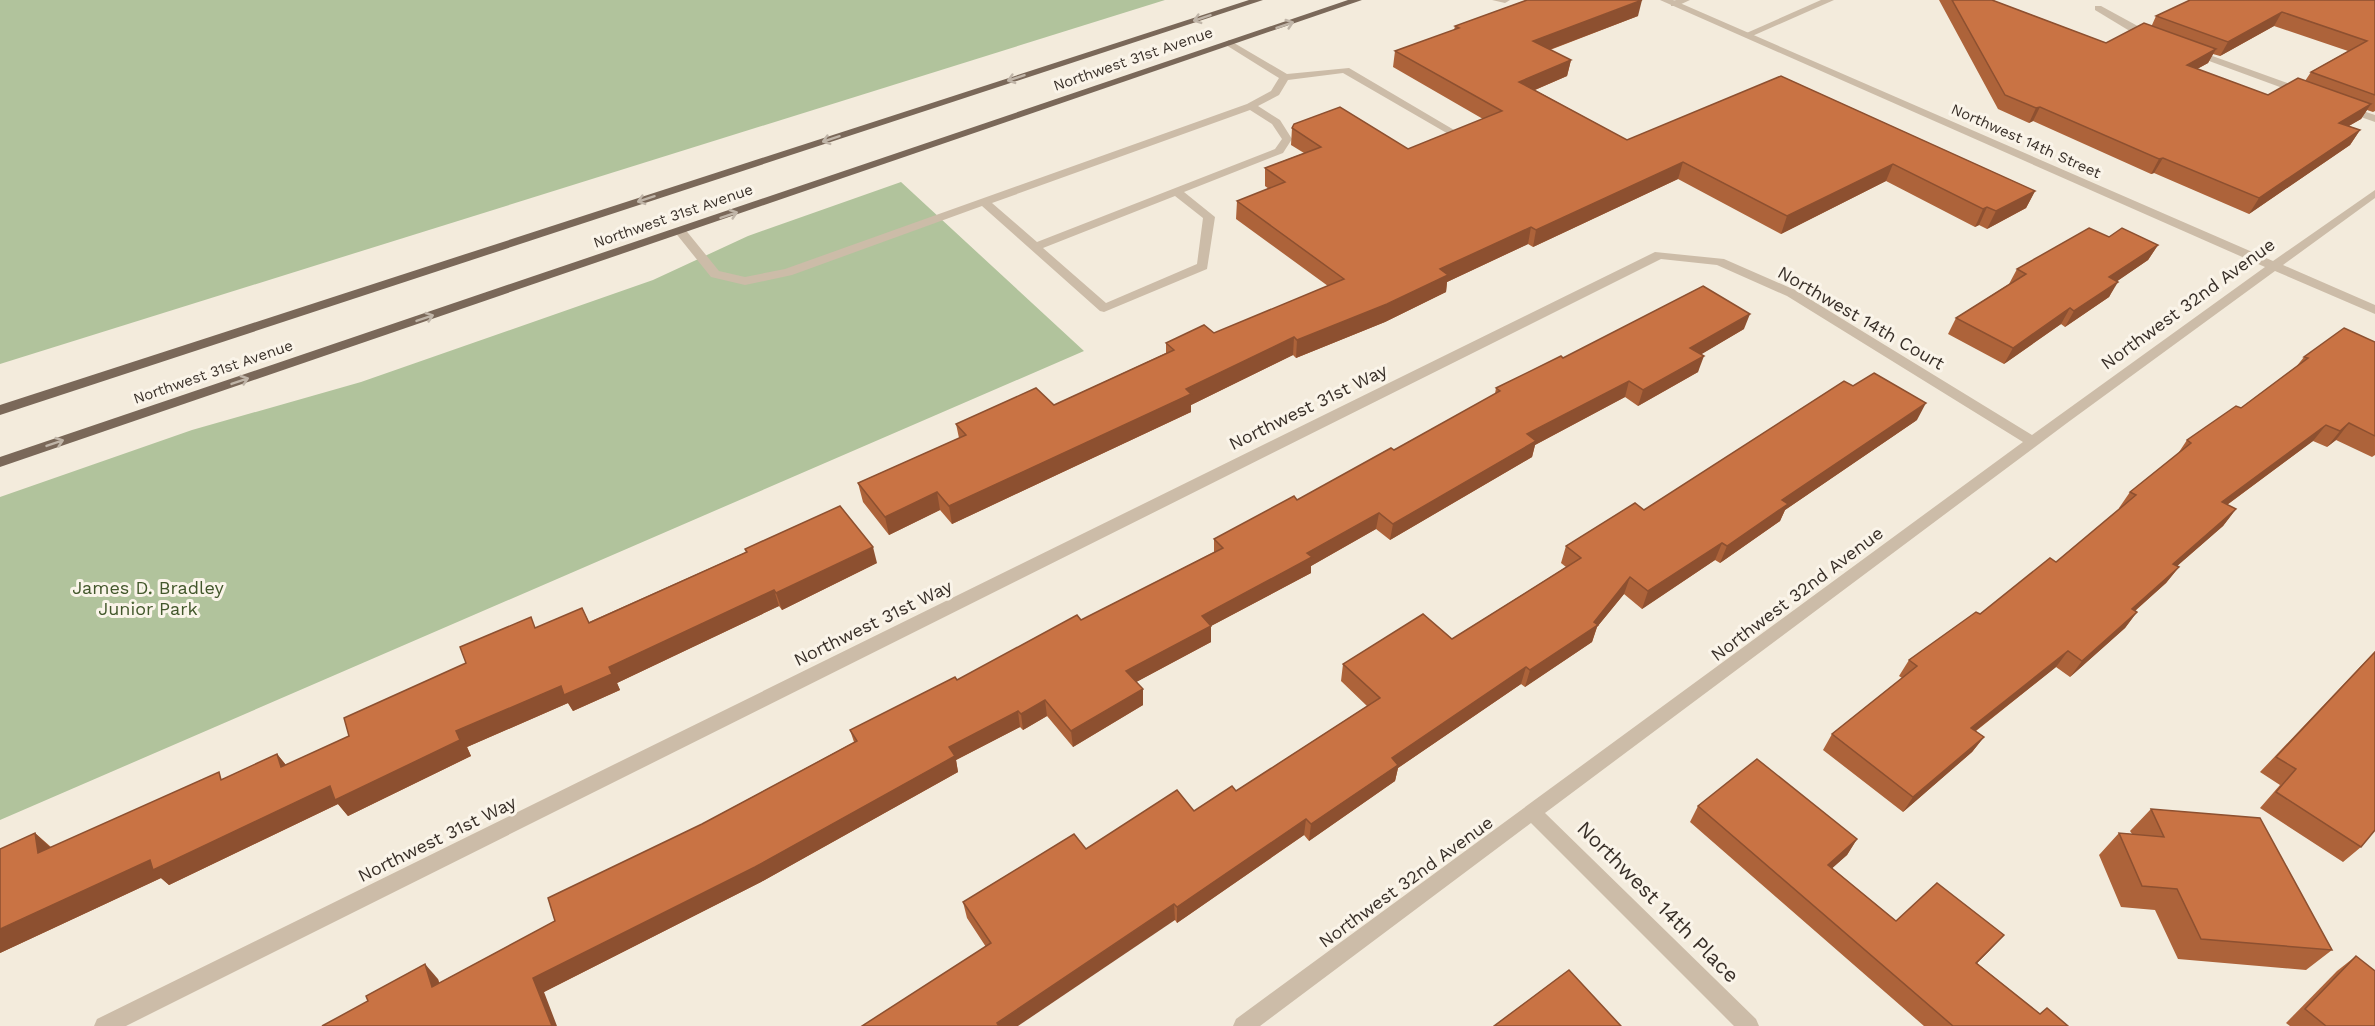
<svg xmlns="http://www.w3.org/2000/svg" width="2375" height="1026" font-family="'Work Sans',sans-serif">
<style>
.green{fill:#b1c39c}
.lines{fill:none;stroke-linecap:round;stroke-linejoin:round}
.lane{fill:#ccbca8;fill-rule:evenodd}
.street{fill:#ccbca8;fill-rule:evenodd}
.primary{fill:#7a6859;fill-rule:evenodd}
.wall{fill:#ad633a;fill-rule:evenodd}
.shaded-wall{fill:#8d5030}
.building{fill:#c97344;stroke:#8d5030;stroke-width:1.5}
.oneway{stroke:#c0b5a8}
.labels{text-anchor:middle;stroke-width:6;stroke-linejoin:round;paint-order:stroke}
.far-street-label{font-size:15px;fill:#382f28;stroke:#faf4e9}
.street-label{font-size:18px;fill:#382f28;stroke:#faf4e9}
.park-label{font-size:18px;fill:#42572b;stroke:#faf4e9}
.near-street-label{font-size:21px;fill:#382f28;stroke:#faf4e9}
</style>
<rect width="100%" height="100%" fill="#f3ebdc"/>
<g class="green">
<path d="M0,0H1165L0,364Z"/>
<path d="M901,182L1084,351L0,820V497L192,430L361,382L653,280L748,236Z"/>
</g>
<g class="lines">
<g class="lane">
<path d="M1492,0H1510L1505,3Z"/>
<path d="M1676,0H1690L1677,6H1671V2Z"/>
<path d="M1821,0H1834L1750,37L1742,35Z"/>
<path d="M1229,40L1287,74L1349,68L1466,137L1465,139H1457L1343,73L1288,80L1279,95L1258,106L1280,120L1292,139L1283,153L1184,192L1215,217L1207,269L1104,312L1100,311L982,206L792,275L745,285L711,277L674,231L680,227L684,228L719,271L745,277L785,269L1247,104L1271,91L1279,78L1226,45L1224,43ZM1250,110L1272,124L1282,139L1275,149L1037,242L992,203ZM1175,196L1203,218L1197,264L1106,303L1043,248Z"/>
</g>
<g class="street">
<path d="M1660,0H1673L2273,261L2375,190V198L2283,265L2375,305V314L2275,271L2067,423L1545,813L1756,1019L1759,1026H1734L1531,823L1260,1026H1233L1236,1019L2023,442L1787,296L1717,265L1661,259L126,1026H94L97,1019L1655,252L1724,259L1795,290L2032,435L2265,267Z"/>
<path d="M2095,6H2101L2156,36L2151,39L2133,33L2095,10Z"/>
<path d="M2193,49L2307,90L2308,92L2299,94L2190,54L2188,52Z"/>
<path d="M2345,105L2375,115V122L2341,110V106Z"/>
</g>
<g class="primary">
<path d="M1249,0H1263L0,415V405Z"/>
<path d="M1348,0H1362L0,467V457Z"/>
</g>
</g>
<g class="wall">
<path d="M1939,0H1992L2106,43L2152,25L2156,16L2375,0V111L2373,112L2367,110L2361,119L2349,126L2360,130L2350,145L2249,214L2154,173L2151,174L2033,121L2029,123L1998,109ZM2274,26L2348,51L2311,72L2305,81L2268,95L2197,69L2208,63L2213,54L2220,56Z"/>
<path d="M1638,16L1550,50L1571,60L1567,76L1535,90L1627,140L1781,76L2035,191L2026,208L1987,229L1979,225L1975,227L1886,181L1781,234L1678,179L1533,247L1528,244L1447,282L1446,292L1385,322L1296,358L1293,355L1191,405V412L952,524L940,510L889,535L863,502L858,483L959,438L956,424L1054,405L1166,353V343L1214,333L1328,286L1236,219L1237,201L1269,189L1265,186V168L1304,153L1291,145L1292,128L1408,149L1483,119L1393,67L1395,51L1454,30L1455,26Z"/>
<path d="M2109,237L2158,245L2148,260L2117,281L2109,297L2065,327L2061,324L2004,364L1948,334L1956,318L2009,284L2017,269Z"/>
<path d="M1744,329L1701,354L1698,372L1638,406L1625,397L1535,445L1532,457L1390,540L1376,529L1311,566V573L1211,626V642L1136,682L1143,705L1073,747L1047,716L1023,730L1020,727L956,760L958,772L761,882L544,992L322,1026L438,979L439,983L555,921L702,824L854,742L850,730L957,680L1081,620L1214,552V539L1297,500L1394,450L1495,394L1496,388L1563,358Z"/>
<path d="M2375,342V455L2372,457L2336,440L2327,447L2313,441L2227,505L2236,509L2223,526L2177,566L2179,567L2166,583L2135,611L2137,612L2125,628L2070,677L2056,667L1976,731L1984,737L1972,752L1903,812L1823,750L1832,734L1902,678L1899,676L1909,660L1980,614L2056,562L2120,509L2119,508L2130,492L2177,455L2187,440L2241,408L2296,367L2304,357Z"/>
<path d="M1917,420L1785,510L1780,521L1720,563L1715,560L1642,609L1624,594L1597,627L1592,642L1525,687L1521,684L1398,768L1395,781L1309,841L1304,835L1177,923L1175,920L986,947L967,918L963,902L1086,849L1194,811L1236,791L1367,706L1341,681L1343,664L1452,639L1566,567L1561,563L1566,546L1644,510Z"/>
<path d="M745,549L877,563L782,610L779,606L617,683L620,690L573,711L568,703L467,747L471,756L348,816L338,804L169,885L161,878L0,953L35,833L51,847L225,778L277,754L286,765L349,736L466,663L582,608L589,622L746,552Z"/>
<path d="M2375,651V830L2361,847L2343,862L2260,808L2280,785L2260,772Z"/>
<path d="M1698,806L1857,839L1847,855L1832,868L1896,921L1990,950L1977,963L2040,1014L2068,1026H1924L1690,822Z"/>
<path d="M2151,809L2332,950L2306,970L2178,959L2155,910L2121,907L2099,855L2119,833L2132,834L2130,831Z"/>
<path d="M2356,956L2375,1026H2290L2286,1023L2337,971Z"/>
</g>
<g class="shaded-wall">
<path d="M1642,0L1638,16L1530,57L1533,41Z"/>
<path d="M2282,12L2274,26L2220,56L2228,42Z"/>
<path d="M2216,49L2208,63L2179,79L2187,65Z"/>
<path d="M1571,60L1567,76L1516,98L1519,82Z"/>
<path d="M2371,104L2361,119L2329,137L2339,123Z"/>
<path d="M2040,107L2033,121L2029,123L2036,108Z"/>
<path d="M2360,130L2350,145L2249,214L2259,198Z"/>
<path d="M2163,158L2154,173L2151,174L2159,159Z"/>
<path d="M1683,162L1678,179L1533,247L1536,230Z"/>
<path d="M1893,164L1886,181L1781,234L1787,216Z"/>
<path d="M2035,191L2026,208L1987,229L1996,211Z"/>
<path d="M1987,207L1979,225L1975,227L1983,209Z"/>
<path d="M1531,227L1528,244L1447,282L1446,292L1385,322L1296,358L1297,340L1440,269Z"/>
<path d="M2158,245L2148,260L2100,293L2109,277Z"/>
<path d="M2118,282L2109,297L2065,327L2074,311Z"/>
<path d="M2070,308L2061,324L2004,364L2013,348Z"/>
<path d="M1750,314L1744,329L1685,364L1690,348Z"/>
<path d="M1294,337L1293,355L1191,405V412L952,524L949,506L1186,389Z"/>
<path d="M1704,356L1698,372L1638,406L1643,390Z"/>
<path d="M1629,381L1625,397L1535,445L1532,457L1390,540L1393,524L1527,434Z"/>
<path d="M1926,403L1917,420L1785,510L1780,521L1720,563L1727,546L1782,500Z"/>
<path d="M2349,423L2336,440L2327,447L2340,431Z"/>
<path d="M2326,425L2313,441L2209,518L2222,502Z"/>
<path d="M937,492L940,510L889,535L885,517Z"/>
<path d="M2236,509L2223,526L2161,580L2173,564Z"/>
<path d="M1379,513L1376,529L1311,566V573L1211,626V642L1127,687L1126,671L1202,616L1307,553Z"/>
<path d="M1722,543L1715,560L1642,609L1648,591Z"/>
<path d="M873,547L877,563L782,610L776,593Z"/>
<path d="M2179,567L2166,583L2119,625L2132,609Z"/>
<path d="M1630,577L1624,594L1597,627L1592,642L1525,687L1530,670L1594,622Z"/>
<path d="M774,590L779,606L617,683L620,690L573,711L568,703L467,747L471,756L348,816L338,804L169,885L161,878L0,953V929L150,860L330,786L456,731L561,686L609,667Z"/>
<path d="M2137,612L2125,628L2070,677L2082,661Z"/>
<path d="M2068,651L2056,667L1960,743L1971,728Z"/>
<path d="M1526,667L1521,684L1398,768L1395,781L1309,841L1311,824L1392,758Z"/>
<path d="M1143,689V705L1073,747L1071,731Z"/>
<path d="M1045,700L1047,716L1023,730L1021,714Z"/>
<path d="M1018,711L1020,727L956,760L958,772L761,882L544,992L557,1026H552L533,978L949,747Z"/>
<path d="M1984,737L1972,752L1903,812L1913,797Z"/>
<path d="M277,754L290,770L281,767Z"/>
<path d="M1306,819L1304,835L1177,923V907Z"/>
<path d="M35,833L52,849L38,853Z"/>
<path d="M1857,839L1847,855L1819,880L1828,865Z"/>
<path d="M1174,904L1175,920L1018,1026H998L997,1023Z"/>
<path d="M2004,935L1990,950L1963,977L1976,963Z"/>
<path d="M425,964L438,979L445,1001L432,987Z"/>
</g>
<g class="building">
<path d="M1527,0H1642L1533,41L1571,60L1519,82L1627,140L1781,76L2035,191L1996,211L1987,207L1983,209L1893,164L1787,216L1683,162L1536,230L1531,227L1440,269L1448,275L1387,304L1297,340L1294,337L1186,389L1191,394L949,506L937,492L885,517L858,483L966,435L956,424L1036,388L1054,405L1174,350L1166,343L1204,325L1214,333L1344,279L1237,201L1285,182L1265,168L1321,147L1292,128L1294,124L1340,107L1408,149L1502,111L1395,51L1459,28L1455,26Z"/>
<path d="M1952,0H1992L2106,43L2144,23L2216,49L2187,65L2268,95L2298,78L2371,104L2339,123L2360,130L2259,198L2163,158L2159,159L2040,107L2036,108L2005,95Z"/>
<path d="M2190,0H2375V95L2311,72L2367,41L2282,12L2228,42L2156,16Z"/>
<path d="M2089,228L2109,237L2122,228L2158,245L2109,277L2118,282L2074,311L2070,308L2013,348L1956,318L2026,274L2017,269Z"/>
<path d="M1703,286L1750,314L1690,348L1704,356L1643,390L1629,381L1527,434L1536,441L1393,524L1379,513L1307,553L1312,557L1202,616L1211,626L1126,671L1143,689L1071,731L1045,700L1021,714L1018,711L949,747L955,756L755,867L533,978L552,1026H322L368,1001L366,996L425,964L432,987L555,921L548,898L702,824L857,741L850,730L955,677L957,680L1077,615L1081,620L1223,548L1214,539L1294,496L1297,500L1391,448L1394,450L1500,391L1496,388L1561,356L1563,358Z"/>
<path d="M2344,328L2375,342V436L2349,423L2340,431L2326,425L2222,502L2236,509L2173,564L2179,567L2132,609L2137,612L2082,661L2068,651L1971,728L1984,737L1913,797L1832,734L1917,666L1909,660L1976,612L1980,614L2050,558L2056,562L2136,495L2130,492L2191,443L2187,440L2236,406L2241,408L2308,358L2304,357Z"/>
<path d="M1874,373L1926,403L1782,500L1788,504L1727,546L1722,543L1648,591L1630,577L1594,622L1598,625L1530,670L1526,667L1392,758L1398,765L1311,824L1306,819L1177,907L1174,904L997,1023L999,1026H862L991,943L963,902L1074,834L1086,849L1177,790L1194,811L1232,786L1236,791L1380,698L1343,664L1423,614L1452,639L1581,558L1566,546L1635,503L1644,510L1844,381L1853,386Z"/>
<path d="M840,506L873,547L776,593L774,590L609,667L612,674L564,695L561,686L456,731L460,740L335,800L330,786L153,870L150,860L0,929V849L35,833L38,853L219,772L221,780L277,754L281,767L349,736L344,718L466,663L460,647L531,617L535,628L582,608L589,623L747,552L745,549Z"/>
<path d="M2375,652V830L2361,847L2276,792L2296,769L2276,757Z"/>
<path d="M1757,759L1857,839L1828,865L1896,921L1937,883L2004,935L1976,963L2040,1014L2047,1008L2068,1026H1953L1698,806Z"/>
<path d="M2151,809L2260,818L2332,950L2201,939L2177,889L2142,886L2119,833L2164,837Z"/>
<path d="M2356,956L2375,971V1026H2326L2305,1009Z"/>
<path d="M1569,970L1621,1026H1494Z"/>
</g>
<defs><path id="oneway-shaft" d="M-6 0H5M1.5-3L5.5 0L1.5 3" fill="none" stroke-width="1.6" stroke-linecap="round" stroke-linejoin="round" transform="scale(1.5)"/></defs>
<g class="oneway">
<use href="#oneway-shaft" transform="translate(1202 18) rotate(162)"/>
<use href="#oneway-shaft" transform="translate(1285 25) rotate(-19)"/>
<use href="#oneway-shaft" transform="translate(1016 78) rotate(162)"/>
<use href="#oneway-shaft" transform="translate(831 139) rotate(162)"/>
<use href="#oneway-shaft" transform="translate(646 199) rotate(162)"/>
<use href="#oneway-shaft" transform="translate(729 215) rotate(-19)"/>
<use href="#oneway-shaft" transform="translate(425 318) rotate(-19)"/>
<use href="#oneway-shaft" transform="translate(240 381) rotate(-19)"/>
<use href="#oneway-shaft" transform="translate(55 443) rotate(-19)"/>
</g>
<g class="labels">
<g class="far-street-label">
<text transform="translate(1133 59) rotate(-19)" y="5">Northwest 31st Avenue</text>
<text transform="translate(2026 141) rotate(24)" y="5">Northwest 14th Street</text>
<text transform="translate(673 216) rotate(-19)" y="5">Northwest 31st Avenue</text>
<text transform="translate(213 372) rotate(-19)" y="5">Northwest 31st Avenue</text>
</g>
<g class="street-label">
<text transform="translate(2188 304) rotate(-36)" y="6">Northwest 32nd Avenue</text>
<text transform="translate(1861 318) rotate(30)" y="6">Northwest 14th Court</text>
<text transform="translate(1308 407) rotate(-26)" y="6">Northwest 31st Way</text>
<text transform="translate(1797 594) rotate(-37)" y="6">Northwest 32nd Avenue</text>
<text transform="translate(873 623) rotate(-26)" y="6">Northwest 31st Way</text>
<text transform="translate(437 839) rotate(-26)" y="6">Northwest 31st Way</text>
<text transform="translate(1406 882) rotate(-36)" y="6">Northwest 32nd Avenue</text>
</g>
<g class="park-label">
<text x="148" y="594">James D. Bradley<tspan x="148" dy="21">Junior Park</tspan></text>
</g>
<g class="near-street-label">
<text transform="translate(1658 902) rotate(45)" y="7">Northwest 14th Place</text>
</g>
</g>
</svg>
